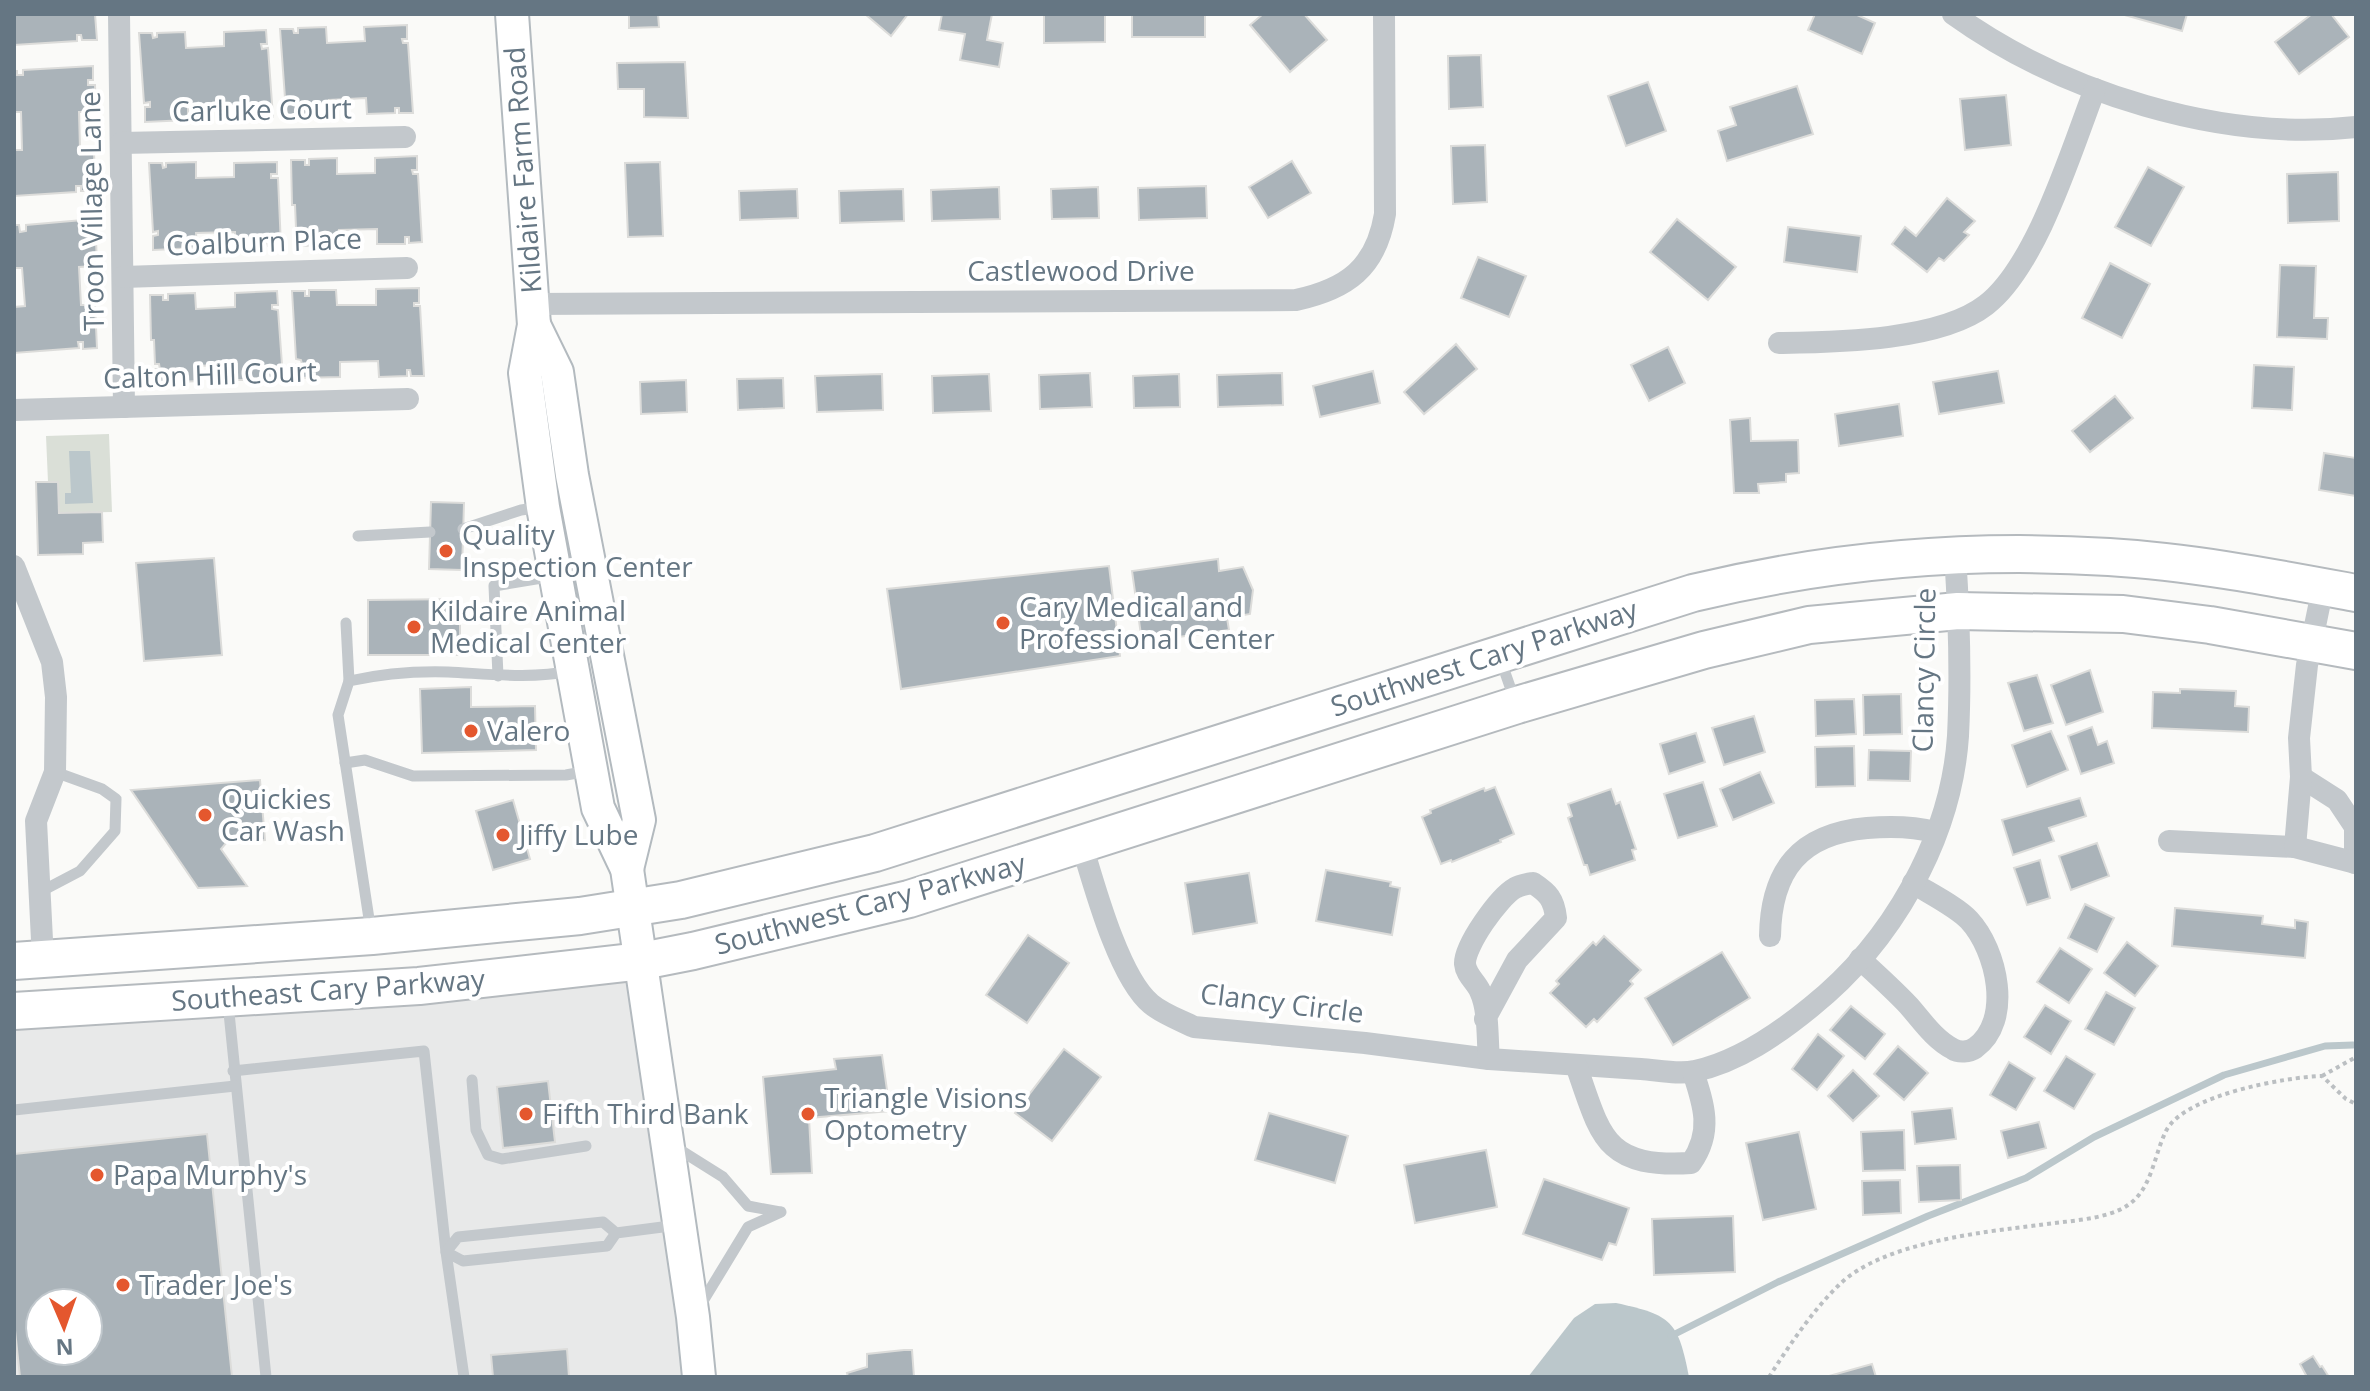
<svg xmlns="http://www.w3.org/2000/svg" width="2370" height="1391" font-family="'Open Sans',sans-serif">
<style>
.built{fill:#e8e9e9;fill-rule:evenodd}
.green{fill:#dadfd7}
.water{fill:#bbc7cb}
.lines{fill:none;stroke-linecap:round;stroke-linejoin:round}
.stream{stroke:#bbc7cb;stroke-width:7}
.building{fill:#aab3b9;stroke:#dcdcda;stroke-width:2;fill-rule:evenodd}
.secondary-casing{stroke:#b3babf;stroke-width:36}
.primary-casing{stroke:#b5babe;stroke-width:40}
.path{stroke:#bbbfc2;stroke-width:4;stroke-dasharray:4 4;stroke-linecap:butt}
.service{stroke:#c3c8cc;stroke-width:11}
.minor{stroke:#c3c8cc;stroke-width:22}
.secondary{stroke:#fff;stroke-width:32}
.primary{stroke:#fff;stroke-width:36}
.poi-dot{fill:#e4572e;stroke:#fff;stroke-width:3}
.labels{text-anchor:middle;stroke-width:8;stroke-linejoin:round;paint-order:stroke}
.street-label{font-size:28px;fill:#657683;stroke:#fff}
.poi-label{font-size:28px;fill:#657683;stroke:#fff;text-anchor:start}
</style>
<rect width="100%" height="100%" fill="#fafaf8"/>
<path class="built" d="M642,961L697,1377H14V1011ZM40,1303H88V1351H40Z"/>
<path class="green" d="M109,434L112,512L59,513L58,482H48L46,436Z"/>
<g class="water">
<path d="M69,451H90L93,503L65,504V493H71Z"/>
<path d="M1616,1303C1672,1315 1678,1321 1689,1377H1528L1574,1318L1595,1304Z"/>
</g>
<g class="lines">
<path class="stream" d="M1671,1336L1778,1282L1928,1216L2026,1178L2094,1137L2224,1075L2325,1046L2353,1045"/>
</g>
<g class="building">
<path d="M14,14H95L97,40H82L81,35H77V41L14,45Z"/>
<path d="M629,14H658L659,27L629,28Z"/>
<path d="M865,14H908L891,36Z"/>
<path d="M942,14H992L987,40L1003,43L999,67L960,60L965,34L939,30Z"/>
<path d="M1044,14H1105V42L1044,43Z"/>
<rect x="1132" y="14" width="73" height="23"/>
<path d="M1263,14H1304L1327,40L1290,72L1250,25Z"/>
<path d="M1815,14H1855L1875,23L1862,54L1808,30Z"/>
<path d="M2121,14H2187L2182,31Z"/>
<path d="M2312,14H2331L2349,37L2299,74L2275,42Z"/>
<path d="M407,25V39H402L403,43H408L413,113H399V108H395V113L367,114L366,98L329,100L330,115L287,117L286,103H291V98H285L280,29H293L294,33H298V28L326,27L327,43L365,41L364,27Z"/>
<path d="M266,30L267,44H261L262,49L268,48L273,117L259,118V113H255V118L226,119V104L188,105V120L145,122V107H150V102L144,103L139,33H152L153,38L157,37V33L185,32L186,48L224,46V32Z"/>
<path d="M1481,55L1483,107L1449,109L1448,56Z"/>
<path d="M685,62L688,118L644,117V89H618L617,63Z"/>
<path d="M93,66V80H88V85H95L96,112H79L80,149H94L95,191H81V186H76V192L14,196V150H22L21,112H14V71H17V75H23V70Z"/>
<path d="M1648,82L1666,131L1626,146L1608,96Z"/>
<path d="M1797,86L1813,134L1727,161L1718,131L1736,125L1730,107Z"/>
<path d="M2006,95L2011,145L1965,150L1960,99Z"/>
<path d="M1485,145L1487,202L1453,204L1451,146Z"/>
<path d="M417,156V170H412L413,174H418L422,242L409,243V237H405V244H377V229L339,230L340,245L296,246V233H301V228H296L295,205H292L291,160H305V165H309V159L337,158V174L375,173V158Z"/>
<path d="M1292,161L1311,193L1268,218L1249,187Z"/>
<path d="M196,162V178L234,177V163L277,162V174H271V178H278L281,246H268L267,242H263L264,247L235,248V232L196,233L197,248L153,250V236L158,235V231L153,232L149,163H162L163,168L166,167V163Z"/>
<path d="M660,162L663,236L628,237L625,163Z"/>
<path d="M2148,167L2184,187L2151,246L2115,227Z"/>
<path d="M2338,172L2339,221L2288,223L2287,174Z"/>
<path d="M1206,186L1207,218L1139,220L1138,188Z"/>
<path d="M999,187L1000,219L932,221L931,190Z"/>
<path d="M1098,187L1099,218L1052,219L1051,189Z"/>
<path d="M797,189L798,218L740,220L739,191Z"/>
<path d="M903,189L904,221L840,223L839,191Z"/>
<path d="M1947,198L1975,221L1964,232L1969,235L1944,261L1939,258L1927,272L1892,244L1905,227L1916,236Z"/>
<path d="M94,219L95,235H90V239H96L97,266L79,267L81,305H95L97,348L83,349V342H78L79,348L14,353V307L25,306L22,268H14V225H19L20,232L26,231V225Z"/>
<path d="M1677,219L1736,267L1708,300L1650,252Z"/>
<path d="M1788,227L1861,236L1857,272L1784,262Z"/>
<path d="M1478,257L1526,276L1509,317L1461,298Z"/>
<path d="M2110,263L2150,284L2122,338L2082,318Z"/>
<path d="M2280,265L2316,266L2314,318H2328L2327,339L2277,337Z"/>
<path d="M419,288V303H414V306H420L424,376H411L410,370H407V376L379,377L378,361L340,362V377L297,378L296,364H302L301,360L296,359L292,291H305V296H309V290H336L337,305H376V289Z"/>
<path d="M277,291L278,305H272V309L278,310L283,378H269L268,373H265L266,380H237V364L198,366L199,381L156,383L155,369H160L159,364H155L154,340H151L150,295H163V300H168V294L195,293L196,309L235,307V293Z"/>
<path d="M1456,344L1477,369L1424,414L1404,392Z"/>
<path d="M1668,347L1685,383L1649,401L1631,365Z"/>
<path d="M2254,365L2294,367L2292,410L2252,408Z"/>
<path d="M1373,371L1380,403L1320,417L1313,386Z"/>
<path d="M1998,371L2004,403L1939,414L1933,382Z"/>
<path d="M1090,373L1092,407L1040,409L1039,375Z"/>
<path d="M1282,373L1283,405L1218,407L1217,375Z"/>
<path d="M882,374L883,410L817,412L815,376Z"/>
<path d="M989,374L991,411L933,413L932,376Z"/>
<path d="M1179,374L1180,407L1134,408L1133,376Z"/>
<path d="M783,378L784,408L738,410L737,379Z"/>
<path d="M686,380L687,412L641,414L640,382Z"/>
<path d="M2115,396L2133,418L2090,452L2072,431Z"/>
<path d="M1899,404L1903,436L1839,446L1835,414Z"/>
<path d="M1750,418L1751,441L1798,440L1799,473L1786,474V482L1758,484L1759,493H1734L1730,420Z"/>
<path d="M2324,453L2356,458V496L2319,490Z"/>
<path d="M36,482H58L59,513L102,512L103,542L83,543V554L38,555Z"/>
<path d="M431,502L464,503L462,570L429,569Z"/>
<path d="M214,558L222,655L144,661L136,563Z"/>
<path d="M1218,559L1219,571L1243,567L1253,590L1250,614L1227,618L1229,630L1142,642L1132,571Z"/>
<path d="M1109,566L1120,656L901,689L887,589Z"/>
<path d="M460,599V655H368V600Z"/>
<path d="M2090,670L2103,712L2066,725L2051,685Z"/>
<path d="M2037,675L2053,723L2024,731L2008,683Z"/>
<path d="M471,687V707L535,706L536,750L422,753L420,689Z"/>
<path d="M2180,689L2236,691L2235,706L2249,707L2248,732L2152,728L2153,692L2180,693Z"/>
<path d="M1901,694L1902,734L1864,735L1863,695Z"/>
<path d="M1854,699L1856,734L1816,736L1815,700Z"/>
<path d="M1754,716L1765,752L1724,765L1712,728Z"/>
<path d="M2092,727L2098,745L2107,741L2114,763L2081,774L2068,736Z"/>
<path d="M2051,731L2068,770L2027,787L2012,745Z"/>
<path d="M1696,733L1705,762L1669,774L1660,744Z"/>
<path d="M1854,746L1855,786L1816,787L1815,747Z"/>
<path d="M1869,750L1911,751L1910,781L1868,780Z"/>
<path d="M1760,772L1774,803L1733,820L1720,789Z"/>
<path d="M260,780L265,840L226,843L221,849L247,886L198,888L131,790Z"/>
<path d="M1703,782L1717,826L1678,838L1664,794Z"/>
<path d="M1495,787L1514,834L1500,840L1501,842L1452,862L1451,860L1441,864L1422,817L1431,813L1430,810L1484,788L1485,791Z"/>
<path d="M1611,789L1616,804L1620,802L1636,849L1632,850L1635,860L1590,875L1587,865H1584L1568,818L1572,816L1568,804Z"/>
<path d="M2080,798L2086,816L2049,828L2054,841L2013,855L2002,820Z"/>
<path d="M513,800L530,859L493,870L476,811Z"/>
<path d="M2097,843L2109,876L2071,890L2059,856Z"/>
<path d="M2040,860L2050,898L2027,905L2014,868Z"/>
<path d="M1326,870L1391,882L1390,886L1400,888L1392,935L1316,921Z"/>
<path d="M1249,873L1257,923L1193,934L1185,883Z"/>
<path d="M2085,904L2114,918L2097,952L2068,938Z"/>
<path d="M2175,908L2263,916L2262,924L2295,928V920L2308,922L2305,958L2172,946Z"/>
<path d="M1028,935L1069,963L1027,1023L986,995Z"/>
<path d="M1604,936L1641,970L1630,981L1633,984L1597,1022L1594,1019L1586,1027L1550,993L1559,984L1556,981L1593,942L1596,945Z"/>
<path d="M2127,942L2158,966L2135,996L2104,973Z"/>
<path d="M2060,948L2092,969L2069,1003L2037,982Z"/>
<path d="M1722,952L1750,998L1673,1045L1645,998Z"/>
<path d="M2106,992L2135,1008L2114,1045L2085,1029Z"/>
<path d="M2045,1005L2071,1021L2051,1054L2024,1037Z"/>
<path d="M1851,1006L1885,1034L1865,1059L1830,1030Z"/>
<path d="M1818,1034L1844,1056L1817,1090L1792,1069Z"/>
<path d="M1898,1046L1928,1073L1904,1100L1874,1074Z"/>
<path d="M1064,1049L1101,1077L1052,1141L1015,1113Z"/>
<path d="M882,1055L890,1111L809,1118L812,1173L771,1174L763,1077L836,1069L834,1059Z"/>
<path d="M2066,1056L2095,1074L2074,1109L2044,1091Z"/>
<path d="M2009,1062L2035,1078L2016,1110L1990,1095Z"/>
<path d="M1853,1070L1879,1096L1853,1121L1828,1096Z"/>
<path d="M548,1081L555,1142L503,1148L497,1087Z"/>
<path d="M1952,1108L1956,1139L1915,1144L1912,1112Z"/>
<path d="M1269,1113L1348,1136L1335,1183L1255,1160Z"/>
<path d="M2039,1122L2046,1148L2008,1158L2001,1131Z"/>
<path d="M1904,1130L1905,1170L1863,1171L1861,1132Z"/>
<path d="M1799,1132L1816,1209L1763,1220L1746,1143Z"/>
<path d="M207,1134L232,1377H20L14,1321V1154ZM40,1303H88V1351H40Z"/>
<path d="M1486,1150L1497,1207L1415,1223L1404,1165Z"/>
<path d="M1960,1165L1961,1200L1919,1202L1917,1166Z"/>
<path d="M1544,1179L1629,1208L1616,1245L1609,1243L1602,1260L1523,1234Z"/>
<path d="M1900,1180L1901,1213L1863,1215L1862,1181Z"/>
<path d="M1733,1216L1735,1272L1654,1275L1652,1219Z"/>
<path d="M567,1349L569,1377H493L491,1355Z"/>
<path d="M904,1350H912L914,1377H848L847,1373L867,1367V1354Z"/>
<path d="M2313,1356L2320,1367L2322,1366L2329,1377H2307L2300,1364Z"/>
<path d="M1872,1364L1876,1377H1829V1376Z"/>
</g>
<g class="lines">
<defs>
<g id="secondary">
<path d="M512,14L534,325L525,373L543,507L598,808L627,869L693,1317L699,1377"/>
<path d="M534,325L557,372L572,475L639,820L627,869"/>
</g>
<g id="primary">
<path d="M14,961L372,936L580,916L681,900L875,853L1693,593C1830,560 1969,548 2109,557C2192,562 2275,578 2356,593"/>
<path d="M14,1011L419,986L642,961L693,951L909,899L1517,705L1704,650L1809,625L1958,611L2123,614L2210,625L2356,651"/>
</g>
</defs>
<use href="#secondary" class="secondary-casing"/>
<use href="#primary" class="primary-casing"/>
<g class="path">
<path d="M2322,1076L2356,1057"/>
<path d="M1769,1377C1789,1346 1812,1311 1839,1285C1881,1243 1982,1232 2039,1225C2065,1221 2107,1220 2128,1205C2152,1189 2154,1155 2166,1131C2184,1095 2286,1077 2322,1076L2346,1099L2356,1104"/>
</g>
<g class="service">
<path d="M463,529L521,510L542,507"/>
<path d="M358,536L430,532"/>
<path d="M346,623L349,681"/>
<path d="M1501,661L1515,701"/>
<path d="M498,676L494,586L554,576"/>
<path d="M345,763L365,760L413,776L566,775L588,771"/>
<path d="M40,892L80,871L115,831L116,799L102,789L55,772"/>
<path d="M371,932L338,715L349,681C381,674 415,671 448,672C490,674 530,679 572,671"/>
<path d="M228,1003L266,1377"/>
<path d="M233,1071L424,1051L446,1252L464,1377"/>
<path d="M472,1080L476,1130L488,1155L502,1159L586,1146"/>
<path d="M14,1110L235,1086"/>
<path d="M672,1145L723,1177L748,1206L780,1212"/>
<path d="M616,1233L603,1222L458,1237L446,1252L463,1261L607,1246L616,1233L678,1225"/>
<path d="M700,1306L748,1227L781,1212"/>
</g>
<g class="minor">
<path d="M119,14L124,407"/>
<path d="M1953,14C2063,93 2221,142 2356,127"/>
<path d="M121,143L405,137"/>
<path d="M123,277L407,268"/>
<path d="M533,304L1296,300C1347,289 1376,268 1385,214L1384,14"/>
<path d="M1779,343C1836,342 1940,341 1986,305C2037,266 2072,148 2095,89"/>
<path d="M14,410L408,399"/>
<path d="M14,566L52,662L56,697L55,772L36,821L43,960"/>
<path d="M2301,777L2337,800L2355,827V863"/>
<path d="M2169,841L2295,847L2301,777L2299,738L2307,665L2323,587"/>
<path d="M1082,845C1094,885 1119,978 1151,1004C1163,1014 1180,1020 1194,1027L1365,1043L1489,1059"/>
<path d="M2295,847L2356,863"/>
<path d="M1770,936C1771,870 1800,834 1867,828C1891,826 1912,826 1935,832"/>
<path d="M1860,959C1877,975 1894,990 1909,1006C1922,1021 1935,1040 1953,1049C1959,1053 1969,1052 1975,1048C2013,1021 1997,950 1969,920C1957,907 1929,893 1913,883"/>
<path d="M1485,1019L1517,960L1556,918C1554,899 1548,893 1533,883C1527,884 1520,885 1515,888C1499,897 1464,946 1465,964C1466,975 1476,982 1480,991C1489,1010 1487,1038 1489,1059C1539,1062 1590,1066 1641,1069C1657,1070 1679,1075 1695,1071C1738,1062 1778,1034 1811,1007C1891,943 1951,840 1958,736C1961,676 1959,614 1955,554"/>
<path d="M1576,1065C1601,1137 1604,1168 1691,1163C1713,1132 1704,1105 1693,1072"/>
</g>
<use href="#secondary" class="secondary"/>
<use href="#primary" class="primary"/>
</g>
<g class="poi-dot">
<circle cx="446" cy="551" r="8"/>
<circle cx="1003" cy="623" r="8"/>
<circle cx="414" cy="627" r="8"/>
<circle cx="471" cy="731" r="8"/>
<circle cx="205" cy="815" r="8"/>
<circle cx="503" cy="835" r="8"/>
<circle cx="526" cy="1114" r="8"/>
<circle cx="808" cy="1114" r="8"/>
<circle cx="97" cy="1175" r="8"/>
<circle cx="123" cy="1285" r="8"/>
</g>
<g class="labels">
<g class="street-label">
<text transform="translate(262 110) rotate(-1)" y="10">Carluke Court</text>
<text transform="translate(523 170) rotate(-94)" y="10">Kildaire Farm Road</text>
<text transform="translate(92 211) rotate(-91)" y="10">Troon Village Lane</text>
<text transform="translate(264 242) rotate(-2)" y="10">Coalburn Place</text>
<text x="1081" y="281">Castlewood Drive</text>
<text transform="translate(210 375) rotate(-2)" y="10">Calton Hill Court</text>
<text transform="translate(1484 658) rotate(-18)" y="10">Southwest Cary Parkway</text>
<text transform="translate(1924 670) rotate(-89)" y="10">Clancy Circle</text>
<text transform="translate(870 904) rotate(-15)" y="10">Southwest Cary Parkway</text>
<text transform="translate(328 990) rotate(-4)" y="10">Southeast Cary Parkway</text>
<text transform="translate(1282 1003) rotate(7)" y="10">Clancy Circle</text>
</g>
<g class="poi-label">
<text x="462" y="545">Quality<tspan x="462" dy="32">Inspection Center</tspan></text>
<text x="1019" y="617">Cary Medical and<tspan x="1019" dy="32">Professional Center</tspan></text>
<text x="430" y="621">Kildaire Animal<tspan x="430" dy="32">Medical Center</tspan></text>
<text x="487" y="741">Valero</text>
<text x="221" y="809">Quickies<tspan x="221" dy="32">Car Wash</tspan></text>
<text x="519" y="845">Jiffy Lube</text>
<text x="824" y="1108">Triangle Visions<tspan x="824" dy="32">Optometry</tspan></text>
<text x="542" y="1124">Fifth Third Bank</text>
<text x="113" y="1185">Papa Murphy's</text>
<text x="139" y="1295">Trader Joe's</text>
</g>
</g>
<rect width="2370" height="1391" fill="none" stroke="#657683" stroke-width="32"/>
<g transform="translate(64 1327) rotate(178)"><circle r="38" fill="#ffffff" stroke="#c1c8cd" stroke-width="2"/>
<path d="M0-6L14 30L0 20L-14 30Z" fill="#e4572e"/>
<text y="-12" font-size="22" font-weight="bold" text-anchor="middle" fill="#657683">N</text>
</g>
</svg>
